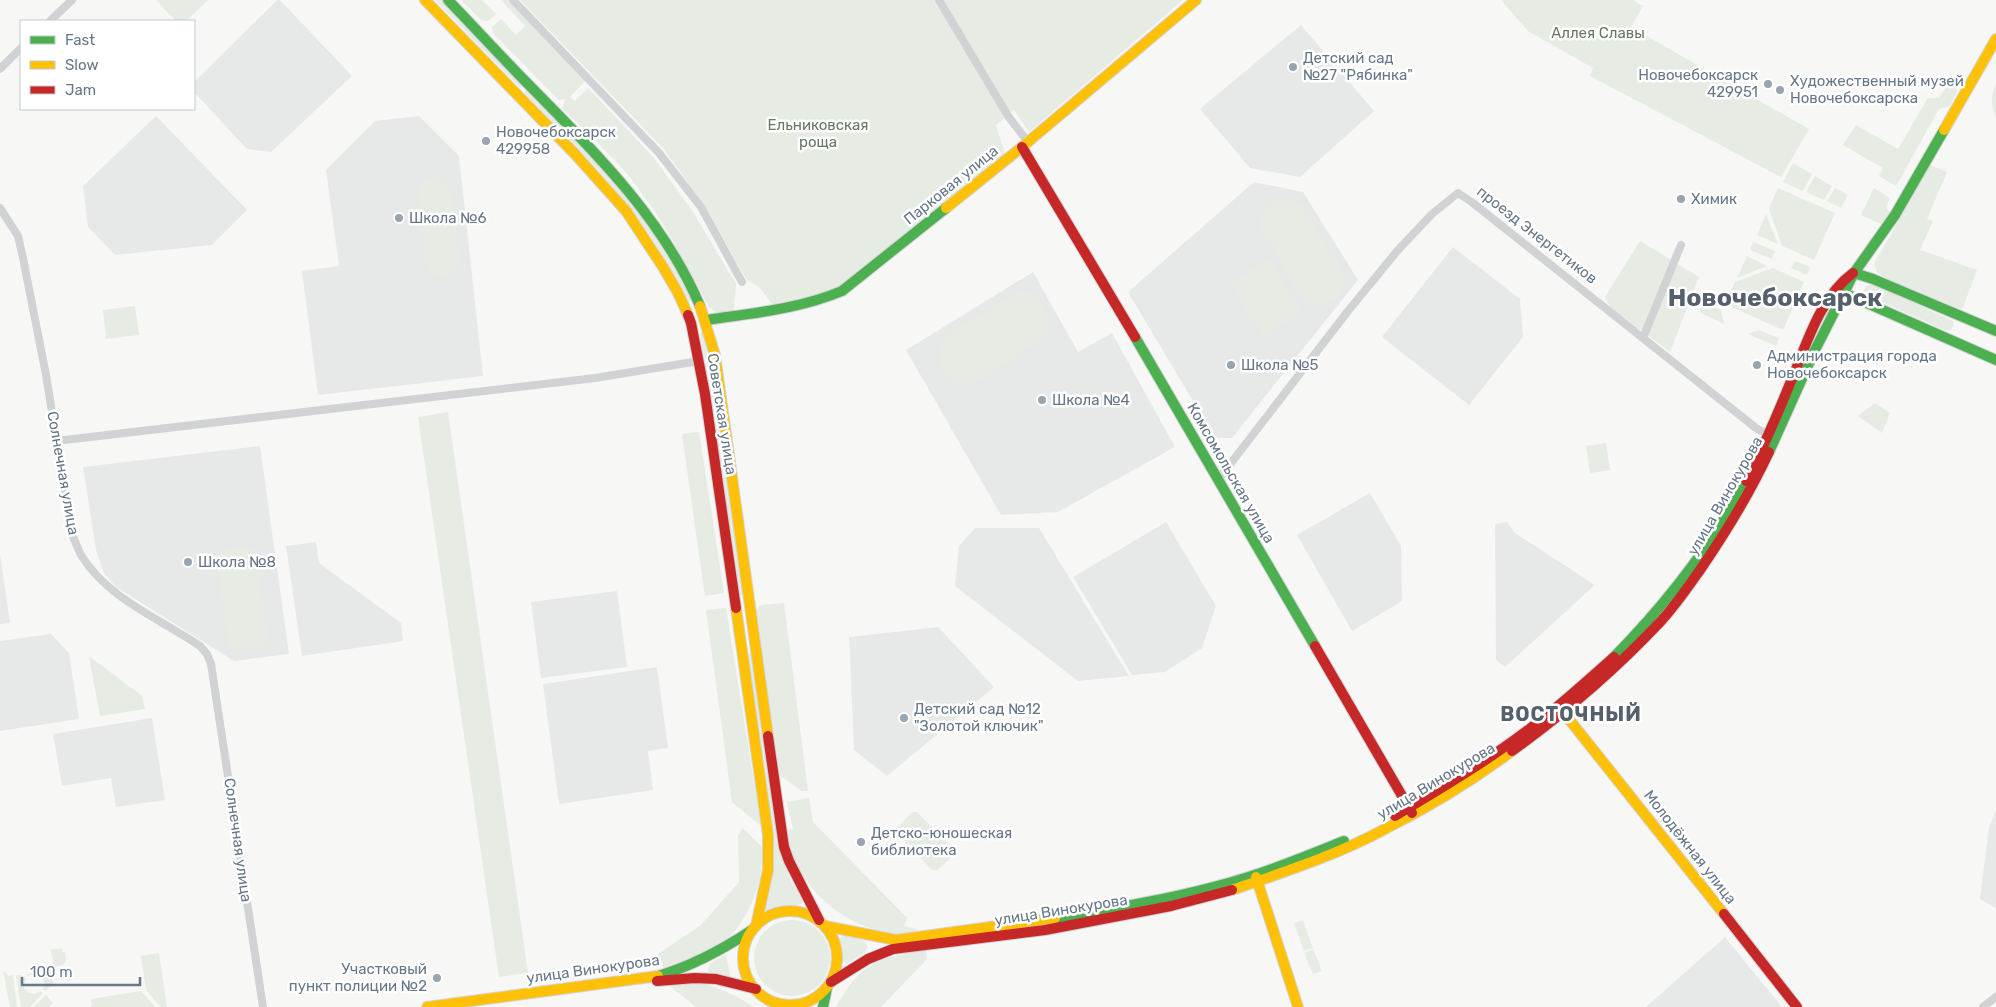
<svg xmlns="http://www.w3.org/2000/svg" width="1996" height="1007" font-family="Rubik,sans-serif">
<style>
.built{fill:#e7e9e9}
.green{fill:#e6ebe4}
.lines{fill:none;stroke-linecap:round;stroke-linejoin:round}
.fast-casing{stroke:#d2d4d6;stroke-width:12}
.slow-casing{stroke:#d2d4d6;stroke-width:12}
.jam-casing{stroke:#d2d4d6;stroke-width:12}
.street{stroke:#d1d2d3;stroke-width:8}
.fast{stroke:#4caf50;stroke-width:10}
.slow{stroke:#ffc107;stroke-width:10}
.jam{stroke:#c62828;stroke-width:10}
.poi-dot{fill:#99a4ae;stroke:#fff;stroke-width:2}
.labels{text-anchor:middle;stroke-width:5;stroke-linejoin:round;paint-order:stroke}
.park-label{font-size:15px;fill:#657a61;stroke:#fff}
.poi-label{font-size:15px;fill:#678;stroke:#fff;text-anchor:start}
.street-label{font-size:15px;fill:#678;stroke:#fff}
.district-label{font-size:20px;font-weight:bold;letter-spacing:1px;fill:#54616d;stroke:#fff}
.town-label{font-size:25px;font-weight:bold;fill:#54616d;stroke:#fff}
</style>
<rect width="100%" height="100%" fill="#f7f7f6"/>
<g class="built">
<path d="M277,0H280L352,76L271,152L247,149L194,92V82Z"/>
<path d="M1301,25L1374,111L1300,177L1250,168L1200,109Z"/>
<path d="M156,116L247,210L212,245L115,255L88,227L83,186Z"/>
<path d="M419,116L459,156L483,376L318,395L302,271L339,266L326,170L375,121Z"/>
<path d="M1254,182L1303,192L1358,280L1232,438H1215L1128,292Z"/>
<path d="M1453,247L1520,299L1523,337L1469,405L1382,337Z"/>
<path d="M1033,272L1078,352L1112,333L1175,447L1058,512L1001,515L906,350Z"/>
<path d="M260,446L289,654L234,661L116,587L104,573L96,550L83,467Z"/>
<path d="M1370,493L1401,546L1402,601L1352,631L1297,535Z"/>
<path d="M1166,522L1216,606L1202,648L1165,672L1132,675L1073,577Z"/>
<path d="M1507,522L1515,533L1595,585L1505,667L1496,660L1495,524Z"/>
<path d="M975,528H1039L1129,676L1078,681L955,586L959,546Z"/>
<path d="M316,542L319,563L401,623L403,641L302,656L286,546Z"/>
<path d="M0,554L10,623L0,624Z"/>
<path d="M617,591L627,667L541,678L531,602Z"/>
<path d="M938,627L994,687L887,776L854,750L849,637Z"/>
<path d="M51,634L69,653L79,719L0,731V641Z"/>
<path d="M657,667L668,748L648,751L653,790L559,804L543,684Z"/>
<path d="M152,718L165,800L116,807L111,778L62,786L53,734Z"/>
<path d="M1996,810V908L1980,899L1989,827Z"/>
<path d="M1725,937L1782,1007H1646Z"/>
</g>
<g class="green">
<path d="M156,0H208L186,21H176Z"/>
<path d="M435,0H441L522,85L520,88Z"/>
<path d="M461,0H482L496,14L488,21L481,20Z"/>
<path d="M501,0H508L586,80L570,97L575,101L588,88L654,158L693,212L736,284L734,309L732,312H716L709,307C688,269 668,228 641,192C619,161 589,135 562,108L566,99L559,100L493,33L492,27L501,19L516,35L525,26Z"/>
<path d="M520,0H1183L1029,132L1014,110L996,125L1005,154L849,283L815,297L772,304L761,289L746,279L707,209L663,148Z"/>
<path d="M1501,0H1633L1643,6L1631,27L1809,129L1781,177L1590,76L1593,68L1528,31Z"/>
<path d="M1996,83V117C1990,106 1991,95 1996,83Z"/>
<path d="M1952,85L1956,87L1957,92L1950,106L1939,109L1896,186L1879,176L1883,168L1843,145L1856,125L1898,149L1928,98H1939L1946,88Z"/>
<path d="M527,89C555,118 583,146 610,175C643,213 669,256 692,300L688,302C677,281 667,261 654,242C618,186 570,140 524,93Z"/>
<path d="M1793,163L1812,174L1803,191L1783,182Z"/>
<path d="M1930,165L1947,172L1927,219L1933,221L1920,250L1977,270L1963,307L1960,309L1884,277L1877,272L1874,264Z"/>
<path d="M433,176L445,179L451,190L459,261L456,272L445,278L432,275L426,263L418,192L421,182Z"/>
<path d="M1815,176L1832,186L1824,200L1806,192Z"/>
<path d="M1778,188L1835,213L1814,260L1782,246L1769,209Z"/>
<path d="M1835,188L1848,195L1841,208L1827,201Z"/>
<path d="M1874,188L1890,198L1886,207L1892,216L1888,221L1881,224L1861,215Z"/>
<path d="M1282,199H1290L1301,204L1345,278L1343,290L1335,300L1322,305L1308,303L1303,300L1260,226C1259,212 1268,202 1282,199Z"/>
<path d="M1766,214L1778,244L1757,235Z"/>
<path d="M1640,241L1699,277L1670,352L1611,308L1605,297Z"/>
<path d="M1753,242L1775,251L1772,259L1750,250Z"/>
<path d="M1747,256L1767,266L1737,278Z"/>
<path d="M1269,259L1302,313L1263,337L1230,283Z"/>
<path d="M1795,261L1810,267L1807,275L1791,268Z"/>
<path d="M1773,268L1804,282L1783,330L1725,304L1735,282Z"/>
<path d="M1873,284L1953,321L1954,325L1950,331H1947L1868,296L1864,290L1866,286Z"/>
<path d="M1022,289C1042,297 1053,314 1047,336L968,386C941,384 936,360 943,337Z"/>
<path d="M1706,303L1721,310L1724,324L1699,312L1702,305Z"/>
<path d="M135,306L139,335L106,339L103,310Z"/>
<path d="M1759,330L1779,338L1776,346L1748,334Z"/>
<path d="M704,332L715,388L710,389L700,333Z"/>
<path d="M715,395L744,595H740L711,396Z"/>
<path d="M1875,403L1890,413L1882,433L1858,416Z"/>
<path d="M448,412L528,973L499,977L418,417Z"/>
<path d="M699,432L724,593L705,596L682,434Z"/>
<path d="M1606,443L1610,470L1590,473L1586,446Z"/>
<path d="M249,546L255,551L268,639C265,650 246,650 235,650L229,645L216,556C220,546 238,547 249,546Z"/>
<path d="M784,603L808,791H802L778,774L754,612L761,605Z"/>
<path d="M726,608L761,826L732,802L706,610Z"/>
<path d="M752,653L782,858L792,883L802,898L803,903C793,908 779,907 767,911L764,908L773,865L774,844L748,654Z"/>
<path d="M89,656L142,696L145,709L100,716Z"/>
<path d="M809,798L813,822L907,918L904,926L917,929V935C875,937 831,916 807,881C796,867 790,848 786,831L793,829L787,802Z"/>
<path d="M912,812H917L953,849L954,855L937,870H932L897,833V828Z"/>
<path d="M743,828L762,847C765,895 737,946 690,963C682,966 672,967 664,969L658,954L701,925L739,882L738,835Z"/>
<circle cx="792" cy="958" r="38"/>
<path d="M1303,920L1313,948L1304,951L1294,923Z"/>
<path d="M845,933L864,941L868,947L865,952L847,964L841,960L839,940Z"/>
<path d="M62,948V952H65L66,961L64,964L54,967L51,950Z"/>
<path d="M1313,949L1322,971L1313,974L1304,953Z"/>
<path d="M926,950L927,959L881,1007H836C862,961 877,959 926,950Z"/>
<path d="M159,953L167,1007H161L146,990L141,956Z"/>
<path d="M726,954L731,980L712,975L708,970L710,964Z"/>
<path d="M3,970L9,976L13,975L17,1007H10Z"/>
<path d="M51,970L53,984L45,991L43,989L44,981L36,973L28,976L25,974Z"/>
<path d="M16,975H21L26,978L24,988L29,993L35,994L40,991L43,993L30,1007H21Z"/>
<path d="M698,982C717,987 737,995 753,1007H696L667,984Z"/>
<path d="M141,991L155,1007H90L92,1006L91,999Z"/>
<path d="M46,995L53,1003L49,1007H34Z"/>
</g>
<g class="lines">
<defs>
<g id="fast">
<path d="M448,0C477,30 505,61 535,91C599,156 664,221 700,306"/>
<path d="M1854,273L1873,279L1996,331"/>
<path d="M1844,293L1996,360"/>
<path d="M707,320C753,313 799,309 842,291L946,208"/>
<path d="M1135,337L1315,646"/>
<path d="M1769,452L1814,352L1854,273L1895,215L1944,130"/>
<path d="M1614,657C1666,604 1711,547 1746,481"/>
<path d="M1055,918C1111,909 1166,900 1221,885C1263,874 1304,857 1344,841"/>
<path d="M658,976C692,966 722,950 752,930"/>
<path d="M823,1007L827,988"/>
</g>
<g id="slow">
<path d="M425,0L574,153L626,211L663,267L678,293L688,315"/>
<path d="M1944,130L1996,39"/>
<path d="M946,208L1022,147L1196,0"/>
<path d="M700,306L715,355L768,736"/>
<path d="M736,608L768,835V870L756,926"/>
<path d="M1560,708L1724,914"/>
<path d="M1256,877L1298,1007"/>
<path d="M1232,890C1284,872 1337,855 1385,829C1429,807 1473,780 1512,751"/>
<circle cx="790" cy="958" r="47"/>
<path d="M825,926L896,940L1055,918"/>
<path d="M427,1007L658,976"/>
</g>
<g id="jam">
<path d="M1022,147L1135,337"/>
<path d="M688,315L691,323L705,394L736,608"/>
<path d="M1746,481C1762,450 1776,418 1789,386C1806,347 1818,299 1853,273"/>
<path d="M1315,646L1412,813"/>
<path d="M768,736L784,847L789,861L819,920"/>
<path d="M1512,751C1566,712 1615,670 1661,621C1675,606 1688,587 1700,570C1726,532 1750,493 1769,452"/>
<path d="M1395,816C1442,788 1489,760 1532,727C1561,705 1587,681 1614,657"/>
<path d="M1724,914L1797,1007"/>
<path d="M657,981L695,978L716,979L756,989"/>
<path d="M831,982L868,959L893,949L1045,930L1171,906L1232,890"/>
</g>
</defs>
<use href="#fast" class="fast-casing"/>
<use href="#slow" class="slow-casing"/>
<use href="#jam" class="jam-casing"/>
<g class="street">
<path d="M513,0L659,153L701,207L742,282"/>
<path d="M939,0L1008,116L1028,142"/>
<path d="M50,21L72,0"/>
<path d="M0,69L21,48"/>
<path d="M0,208L18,236L23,258L46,375L72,534C75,541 78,549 81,555C108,599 159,618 200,646L207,654L211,664L263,1007"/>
<path d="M1643,338L1681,245"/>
<path d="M56,441L595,378L699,361"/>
<path d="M1218,480L1348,311L1398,250L1432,214L1458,193L1473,203L1756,428L1768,435"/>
<path d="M1983,1007L1996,997"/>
</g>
<use href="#fast" class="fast"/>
<use href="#slow" class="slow"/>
<use href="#jam" class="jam"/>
</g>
<g class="poi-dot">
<circle cx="1293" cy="67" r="5"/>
<circle cx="1768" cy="84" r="5"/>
<circle cx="1780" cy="90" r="5"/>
<circle cx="486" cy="141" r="5"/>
<circle cx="1681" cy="199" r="5"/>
<circle cx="399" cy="218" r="5"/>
<circle cx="1231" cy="365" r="5"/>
<circle cx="1757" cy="365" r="5"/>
<circle cx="1042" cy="400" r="5"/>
<circle cx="188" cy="562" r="5"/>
<circle cx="904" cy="718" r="5"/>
<circle cx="861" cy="842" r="5"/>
<circle cx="437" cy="978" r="5"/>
</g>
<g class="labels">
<g class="park-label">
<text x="1598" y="38">Аллея Славы</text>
<text x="818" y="130">Ельниковская<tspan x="818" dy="17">роща</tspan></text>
</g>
<g class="poi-label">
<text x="1303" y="63">Детский сад<tspan x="1303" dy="17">№27 "Рябинка"</tspan></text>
<text x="1758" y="80" text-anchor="end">Новочебоксарск<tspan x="1758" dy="17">429951</tspan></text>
<text x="1790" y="86">Художественный музей<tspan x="1790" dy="17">Новочебоксарска</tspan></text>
<text x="496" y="137">Новочебоксарск<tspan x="496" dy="17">429958</tspan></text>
<text x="1691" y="204">Химик</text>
<text x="409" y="223">Школа №6</text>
<text x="1767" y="361">Администрация города<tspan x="1767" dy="17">Новочебоксарск</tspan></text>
<text x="1241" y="370">Школа №5</text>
<text x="1052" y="405">Школа №4</text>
<text x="198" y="567">Школа №8</text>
<text x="914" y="714">Детский сад №12<tspan x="914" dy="17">"Золотой ключик"</tspan></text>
<text x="871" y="838">Детско-юношеская<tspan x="871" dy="17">библиотека</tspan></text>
<text x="427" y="974" text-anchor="end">Участковый<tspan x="427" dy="17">пункт полиции №2</tspan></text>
</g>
<g class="street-label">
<text transform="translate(951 185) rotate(-39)" y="5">Парковая улица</text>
<text transform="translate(1537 235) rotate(38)" y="5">проезд Энергетиков</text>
<text transform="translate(722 414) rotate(81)" y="5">Советская улица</text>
<text transform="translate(63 473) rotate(80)" y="5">Солнечная улица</text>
<text transform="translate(1231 473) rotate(60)" y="5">Комсомольская улица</text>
<text transform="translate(1725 496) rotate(-60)" y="5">улица Винокурова</text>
<text transform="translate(1436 781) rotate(-31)" y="5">улица Винокурова</text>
<text transform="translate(238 840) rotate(82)" y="5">Солнечная улица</text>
<text transform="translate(1690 847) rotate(52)" y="5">Молодёжная улица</text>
<text transform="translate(1061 910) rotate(-9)" y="5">улица Винокурова</text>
<text transform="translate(593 969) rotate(-8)" y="5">улица Винокурова</text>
</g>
<g class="district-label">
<text x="1571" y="721">ВОСТОЧНЫЙ</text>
</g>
<g class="town-label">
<text x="1775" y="306">Новочебоксарск</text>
</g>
</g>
<rect x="20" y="20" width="175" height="90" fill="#ffffff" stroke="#c2c9cf"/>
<rect x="30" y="36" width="25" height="8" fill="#4caf50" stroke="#c2c9cf"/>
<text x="65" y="45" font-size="15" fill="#667788">Fast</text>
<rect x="30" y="61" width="25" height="8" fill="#ffc107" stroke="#c2c9cf"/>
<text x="65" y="70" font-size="15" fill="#667788">Slow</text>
<rect x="30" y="86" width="25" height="8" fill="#c62828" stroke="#c2c9cf"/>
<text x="65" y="95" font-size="15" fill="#667788">Jam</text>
<path d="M22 977v8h118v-8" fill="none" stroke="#667788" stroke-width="2.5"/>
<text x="30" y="977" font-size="15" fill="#667788" stroke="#ffffff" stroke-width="4" paint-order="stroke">100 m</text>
</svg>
